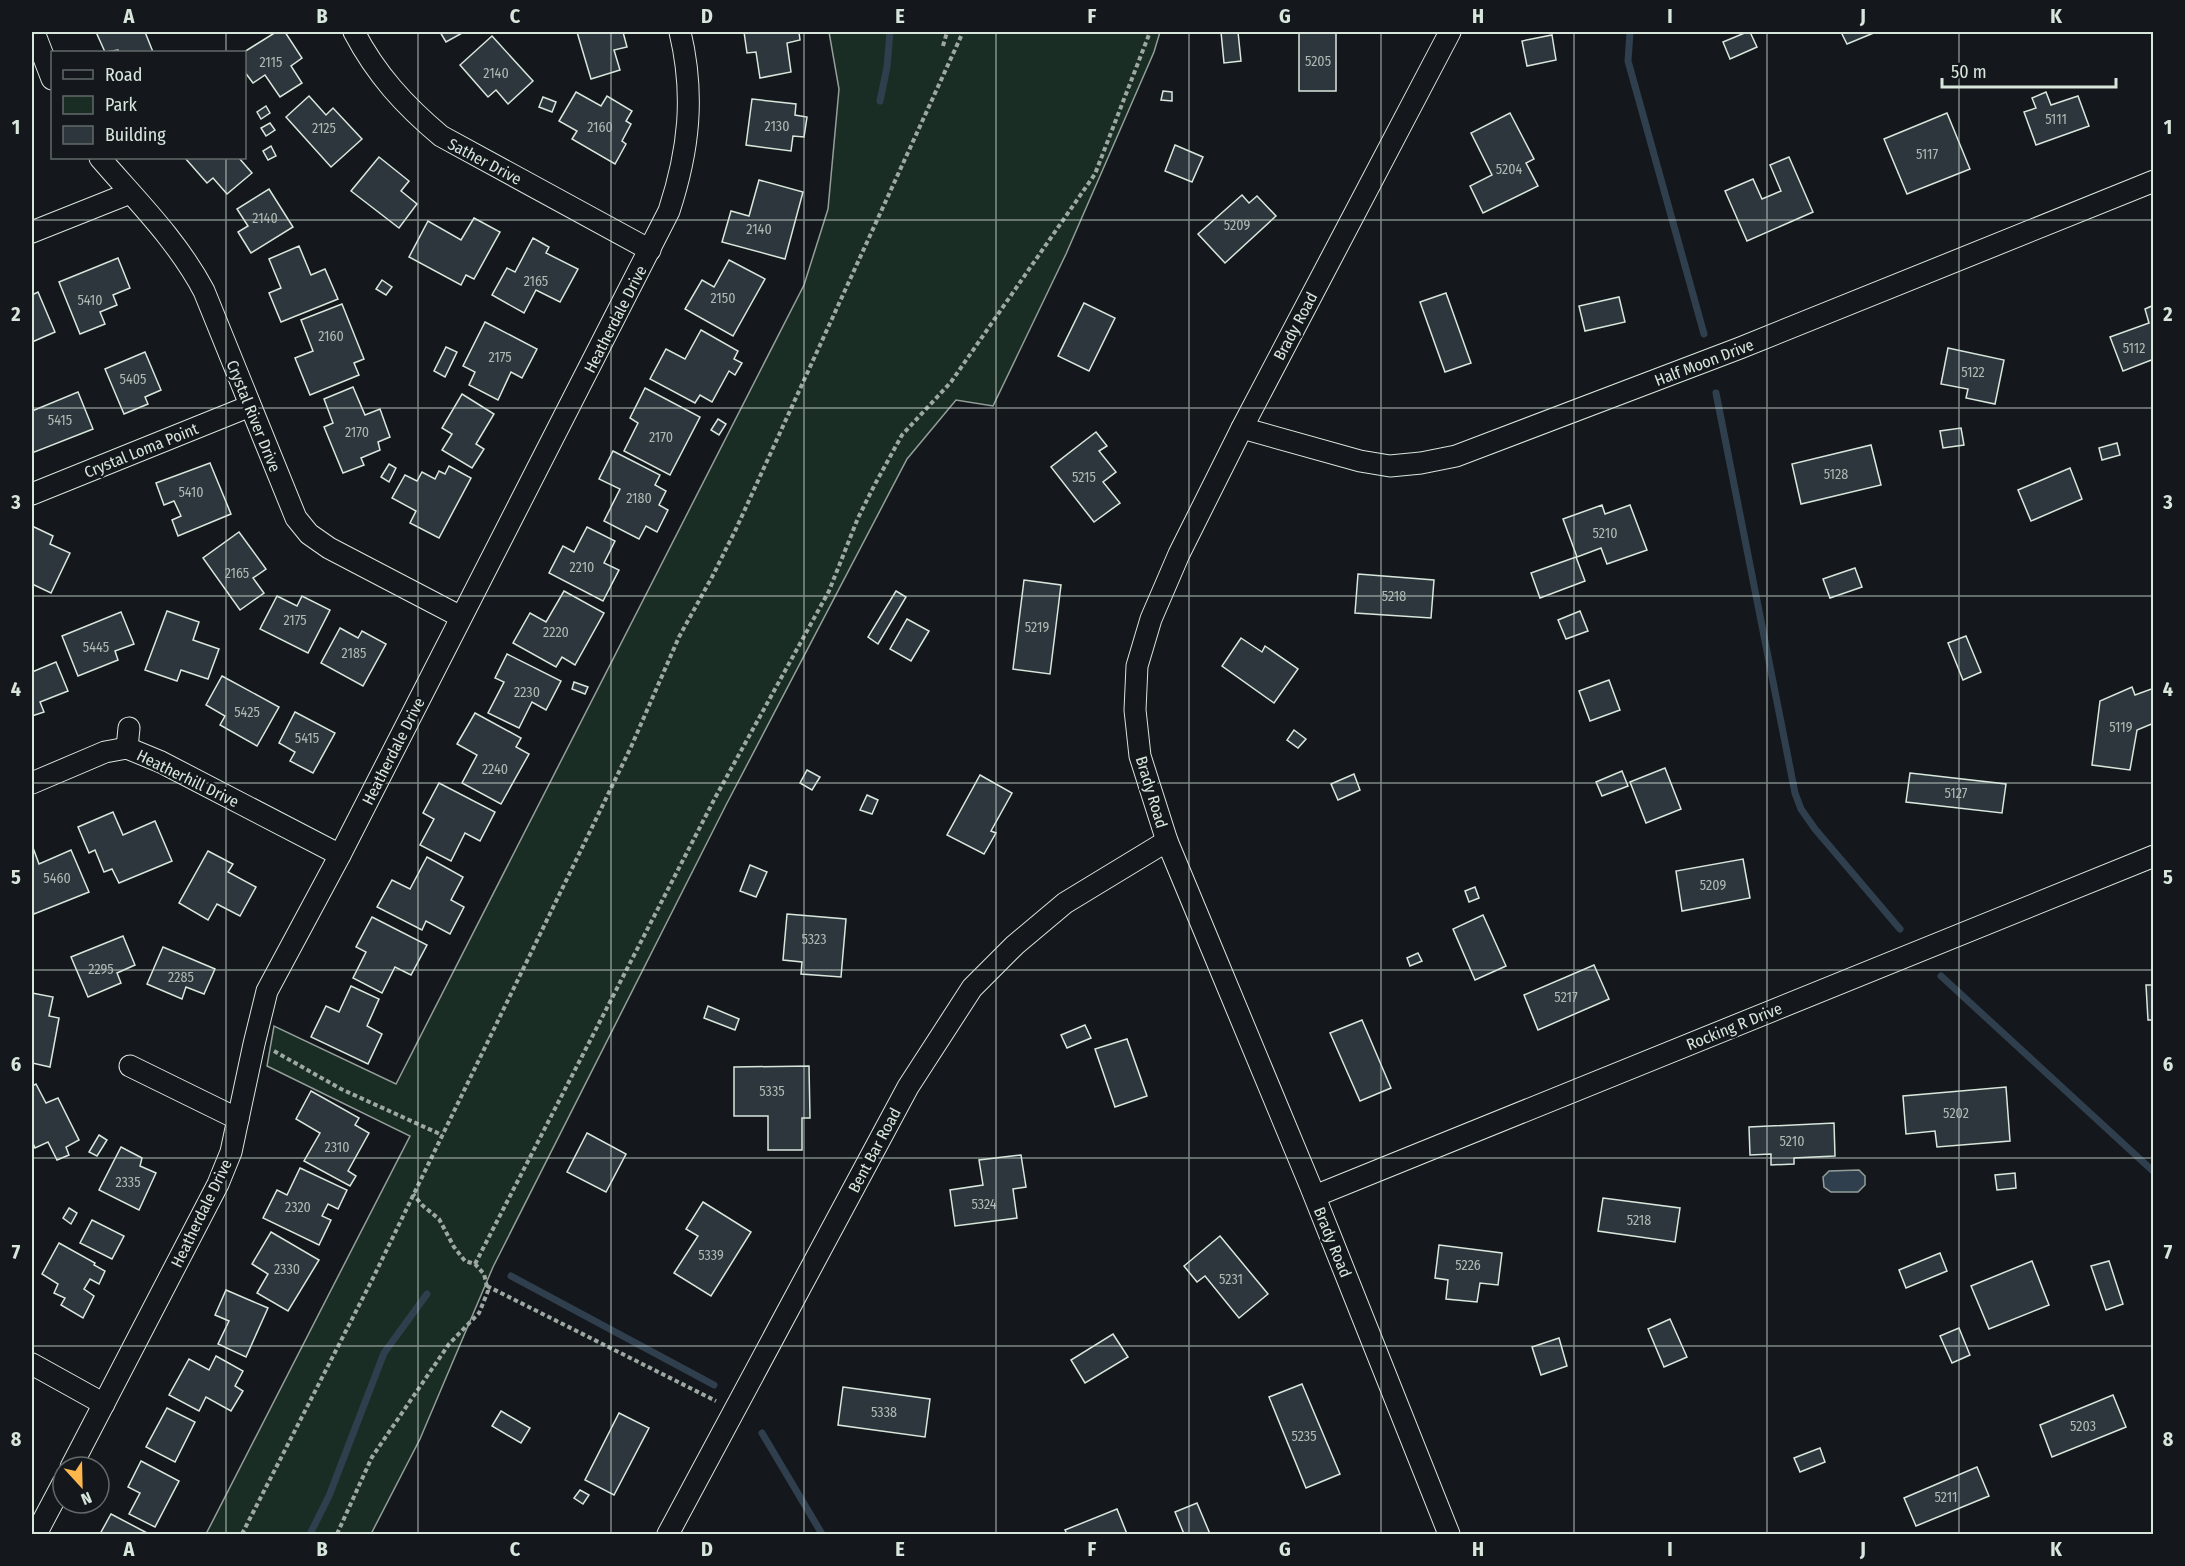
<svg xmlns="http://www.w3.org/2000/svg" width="2185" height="1566" font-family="'Fira Sans Condensed',sans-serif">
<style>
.green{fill:#1a2d24;stroke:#939e99;stroke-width:1.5}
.water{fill:#2f3f4d;stroke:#939e99;stroke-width:1.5}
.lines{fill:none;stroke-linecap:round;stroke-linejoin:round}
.stream{stroke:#2f3f4d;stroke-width:7}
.building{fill:#2c363c;stroke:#d8e6dc;stroke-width:1.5}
.street-casing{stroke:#d8e6dc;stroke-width:23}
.path{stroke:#9da8a2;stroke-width:4;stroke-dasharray:4.5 3;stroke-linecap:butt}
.street{stroke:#14181c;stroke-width:21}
.grid{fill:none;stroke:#d8e6dc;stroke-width:1.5;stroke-opacity:0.55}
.labels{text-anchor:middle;stroke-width:4.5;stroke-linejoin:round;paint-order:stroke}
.number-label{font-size:14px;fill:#adbab4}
.street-label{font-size:16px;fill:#d8e6dc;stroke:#14181c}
.neatline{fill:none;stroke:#d8e6dc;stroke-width:2}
.grid-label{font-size:20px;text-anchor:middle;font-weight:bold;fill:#d8e6dc}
</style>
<rect width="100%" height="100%" fill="#14181c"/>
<path class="green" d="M829,32H1160L1154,52L1066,254L993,406L956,400L907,459L726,805L493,1267L420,1439L371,1534H206L410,1136L267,1066L274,1026L396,1084L804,285L828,209L839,89Z"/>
<path class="water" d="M1859,1170L1865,1176V1185L1858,1192H1831L1824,1187L1823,1177L1829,1171Z"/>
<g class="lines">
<g class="stream">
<path d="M1630,32L1628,61L1704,334"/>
<path d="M880,101L887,67L890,32"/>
<path d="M1716,393L1795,793L1801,809L1815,829L1900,929"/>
<path d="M1941,976L2154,1172"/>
<path d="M511,1276L714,1385"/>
<path d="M762,1433L822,1534"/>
<path d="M310,1534L329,1496L384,1353L427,1294"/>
</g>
</g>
<g class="building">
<path d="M96,32H145L153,52H119L118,50L105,52Z"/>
<path d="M276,32H285L302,58L291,66L302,83L280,97L265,75L253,83L244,71V52Z"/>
<path d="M440,32H464L446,42Z"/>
<path d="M577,32H623L627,47L614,50L620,70L591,79Z"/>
<path d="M744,32H799L800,40L787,43L791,72L760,78L756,52L747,53Z"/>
<path d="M1221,32H1238L1241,61L1224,63Z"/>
<rect x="1299" y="32" width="37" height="59"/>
<path d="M1747,32H1750L1757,47L1730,59L1723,42Z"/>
<path d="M1841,32H1876L1847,44Z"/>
<path d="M1552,35L1556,60L1527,66L1522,41Z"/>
<path d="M492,36L533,81L508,104L496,90L488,97L460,65Z"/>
<path d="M1163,91L1172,92V101L1161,100Z"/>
<path d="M576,92L601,106L607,96L632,111L626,121L631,124L622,141L626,144L615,164L572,139L577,131L559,121Z"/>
<path d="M2046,92L2051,105L2078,96L2089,126L2036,145L2024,112L2036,108L2032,98Z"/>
<path d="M309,96L326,115L333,108L362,139L331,167L286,117Z"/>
<path d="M543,97L556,102L552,112L539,107Z"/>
<path d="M752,99L796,104L795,115L807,117L804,137L793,136L791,151L746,145Z"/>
<path d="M266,106L270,113L261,119L257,112Z"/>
<path d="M1510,113L1534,159L1526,163L1538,186L1483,213L1470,186L1492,175L1471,133Z"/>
<path d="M1947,113L1970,169L1907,194L1884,139Z"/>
<path d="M270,123L275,130L266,136L261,128Z"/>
<path d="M1175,145L1203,157L1192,182L1165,171Z"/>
<path d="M271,146L276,156L268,160L263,151Z"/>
<path d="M379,157L409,181L401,191L417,204L399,228L351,191Z"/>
<path d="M1789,157L1813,212L1747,241L1725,191L1753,179L1762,199L1781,191L1770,165Z"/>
<path d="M185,158H239L252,173L227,194L213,178L207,183Z"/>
<path d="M759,180L803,192L785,259L722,242L731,211L749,216Z"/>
<path d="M269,189L293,227L251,253L238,232L248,226L237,209Z"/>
<path d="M1242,195L1249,203L1257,196L1276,216L1225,263L1198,234Z"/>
<path d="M474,218L500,232L474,279L466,275L461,285L409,257L428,221L461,240Z"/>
<path d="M533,238L549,247L546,253L578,269L560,302L536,290L524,313L492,295L507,268L515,272Z"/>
<path d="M299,246L311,275L325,269L338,299L281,322L269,293L281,288L269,259Z"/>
<path d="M118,258L130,288L113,295L117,305L100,312L105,324L80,334L59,282Z"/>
<path d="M729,260L765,279L733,336L685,309L702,280L714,287Z"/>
<path d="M382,280L392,287L386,295L376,289Z"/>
<path d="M38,292L55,332L32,342V295Z"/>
<path d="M1446,293L1471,363L1445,372L1420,302Z"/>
<path d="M1619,297L1625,322L1585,331L1579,306Z"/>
<path d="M1084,303L1115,318L1089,371L1058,356Z"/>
<path d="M342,304L364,359L354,363L359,375L310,395L295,358L313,351L301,320Z"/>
<path d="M2154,305V359L2123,371L2110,337L2149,323L2145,309Z"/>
<path d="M485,322L537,349L522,378L511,372L498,400L469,385L475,372L463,366Z"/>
<path d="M701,330L738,351L734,359L742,363L735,375L729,371L712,402L700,395L695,403L650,379L666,349L685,359Z"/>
<path d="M446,347L457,352L445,377L434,371Z"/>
<path d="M1948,348L2004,360L1995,404L1966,398L1968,389L1941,384Z"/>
<path d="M145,352L161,390L145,397L148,404L124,414L105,369Z"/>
<path d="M353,387L365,415L380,409L390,437L378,442L380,450L361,458L364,465L343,473L324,427L333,423L324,399Z"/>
<path d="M645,388L700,417L670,475L624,451L638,423L630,418Z"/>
<path d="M78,392L93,429L32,453V411Z"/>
<path d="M462,394L494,414L476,444L484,449L472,468L442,450L452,434L442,428Z"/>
<path d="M718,419L726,424L719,435L711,430Z"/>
<path d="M1961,428L1964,445L1943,448L1940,431Z"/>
<path d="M1096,432L1107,446L1099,451L1116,472L1103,482L1120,503L1094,522L1051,467Z"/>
<path d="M2117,443L2120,455L2102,460L2099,448Z"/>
<path d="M1871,445L1881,485L1801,504L1792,464Z"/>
<path d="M613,451L660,475L655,485L666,491L659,505L668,510L657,532L646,526L639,539L604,521L620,489L599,479Z"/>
<path d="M210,463L231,514L178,536L172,520L181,516L174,501L164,505L156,483Z"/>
<path d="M389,464L396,468L389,482L381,477Z"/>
<path d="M449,466L471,478L439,538L410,523L416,511L392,498L405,475L417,481L422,472L435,479L439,471L445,474Z"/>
<path d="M2070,468L2082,499L2031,521L2018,490Z"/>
<path d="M1602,505L1605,514L1630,505L1647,550L1607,564L1601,548L1577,557L1563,519Z"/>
<path d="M32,526L53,536L50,544L70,553L51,593L32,584Z"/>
<path d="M587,527L615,541L604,563L619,570L603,601L549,573L563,546L574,552Z"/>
<path d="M239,532L266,569L253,578L264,593L240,610L203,558Z"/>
<path d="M1576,557L1585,581L1540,598L1531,573Z"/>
<path d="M1855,568L1862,587L1830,598L1823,579Z"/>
<path d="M1358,574L1434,580L1431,618L1355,613Z"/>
<path d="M1024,580L1061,585L1050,674L1013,669Z"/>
<path d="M564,591L604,613L575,665L562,657L556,667L513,643L530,613L546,622Z"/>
<path d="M896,591L906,597L878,644L868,637Z"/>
<path d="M277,596L297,606L302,596L330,610L308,653L260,629Z"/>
<path d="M167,611L199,622L193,640L219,649L208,679L181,670L177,681L145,670Z"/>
<path d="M1580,611L1588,631L1566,639L1558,620Z"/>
<path d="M121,612L134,644L115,651L118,660L78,676L62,636Z"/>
<path d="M907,619L929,631L911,661L890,649Z"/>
<path d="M340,628L358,638L362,631L386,644L363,686L321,663Z"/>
<path d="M1966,636L1981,672L1963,680L1948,643Z"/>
<path d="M1241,638L1262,652L1265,646L1298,669L1274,703L1222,666Z"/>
<path d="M507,654L561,681L546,710L532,702L519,728L488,713L504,682L495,678Z"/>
<path d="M56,662L68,691L40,702L44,712L32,716V672Z"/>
<path d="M222,676L279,707L257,746L220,725L225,716L206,705Z"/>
<path d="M1609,680L1620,710L1590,721L1579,691Z"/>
<path d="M574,682L588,687L585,694L572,689Z"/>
<path d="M2132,687L2135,695L2154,688V723L2137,730L2130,770L2092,765L2100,701Z"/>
<path d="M295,712L335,733L313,773L290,761L295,752L279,743Z"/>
<path d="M475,713L521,738L516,747L529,754L501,804L462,783L477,755L457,744Z"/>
<path d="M1294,730L1306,739L1298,748L1287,740Z"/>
<path d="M1665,768L1681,809L1646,823L1630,782Z"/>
<path d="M807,770L820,777L812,790L800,783Z"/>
<path d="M1622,771L1628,786L1602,796L1596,782Z"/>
<path d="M1910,773L2006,784L2002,813L1906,802Z"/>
<path d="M1354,774L1360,790L1338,800L1331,784Z"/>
<path d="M980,775L1012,793L991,831L996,833L984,854L947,835Z"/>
<path d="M439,783L495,812L480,841L465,833L451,861L420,845L434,819L423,813Z"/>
<path d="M867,795L878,800L872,814L860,810Z"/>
<path d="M113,812L123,835L155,821L172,861L119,883L112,869L104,872L95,850L89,853L78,827Z"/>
<path d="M32,845L39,864L71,850L89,892L34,914L32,908Z"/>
<path d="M208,851L233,864L228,872L256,887L240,916L217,904L208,920L179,903Z"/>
<path d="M427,857L463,877L451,900L464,907L450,934L426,921L422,930L377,907L392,880L410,889Z"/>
<path d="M1743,859L1750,898L1682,911L1676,871Z"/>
<path d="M750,865L767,872L756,897L740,891Z"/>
<path d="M1475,887L1479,898L1469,902L1465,891Z"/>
<path d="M787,914L846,919L841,977L801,974L802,962L783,960Z"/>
<path d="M1483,915L1506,966L1475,980L1453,929Z"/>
<path d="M372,917L427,945L411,975L395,967L382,993L353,978L366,952L356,947Z"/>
<path d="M123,936L135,965L117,973L121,983L88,997L71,957Z"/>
<path d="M163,947L215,969L204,994L186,987L182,999L147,984Z"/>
<path d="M1418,953L1422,961L1410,966L1407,958Z"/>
<path d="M1594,965L1609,999L1538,1030L1524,995Z"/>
<path d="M2146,985H2154V1020H2148Z"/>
<path d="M351,986L379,999L367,1026L382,1034L368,1064L311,1037L326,1006L339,1012Z"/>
<path d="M32,993L53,997L49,1016L59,1018L50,1067L32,1063Z"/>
<path d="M708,1006L739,1019L735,1030L704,1018Z"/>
<path d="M1362,1020L1391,1088L1360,1101L1330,1033Z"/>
<path d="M1085,1025L1091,1038L1067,1048L1061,1035Z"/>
<path d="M1127,1039L1147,1096L1115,1107L1095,1049Z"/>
<path d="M809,1066L810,1118H802V1150H768V1116H734V1067Z"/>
<path d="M36,1084L46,1103L58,1098L79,1140L66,1147L69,1155L57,1160L48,1142L35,1148L32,1141V1086Z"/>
<path d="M2006,1087L2010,1141L1937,1147L1935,1131L1906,1134L1903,1096Z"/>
<path d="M311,1091L359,1118L355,1125L369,1133L348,1171L356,1176L350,1186L304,1161L320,1133L296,1119Z"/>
<path d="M1834,1123L1835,1156L1794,1158V1164L1771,1165V1154L1750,1155L1749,1127Z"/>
<path d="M587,1133L626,1154L606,1192L567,1172Z"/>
<path d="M99,1135L107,1140L97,1156L89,1152Z"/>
<path d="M121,1147L142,1158L140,1166L156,1173L139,1210L99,1190Z"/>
<path d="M1021,1155L1026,1187L1013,1189L1017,1218L955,1226L950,1190L983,1185L979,1160Z"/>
<path d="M300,1168L347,1190L338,1209L328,1204L322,1216L331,1220L319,1245L263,1218L277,1190L287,1195Z"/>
<path d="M2015,1173L2016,1188L1997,1190L1995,1175Z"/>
<path d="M1603,1198L1680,1208L1675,1242L1598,1231Z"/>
<path d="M703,1202L751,1232L711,1296L674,1273L698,1236L686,1229Z"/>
<path d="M69,1208L77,1213L71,1224L63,1218Z"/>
<path d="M92,1220L124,1236L112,1259L80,1243Z"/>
<path d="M271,1232L319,1260L288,1311L257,1293L268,1274L252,1264Z"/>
<path d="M1220,1236L1268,1294L1239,1318L1205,1276L1197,1282L1184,1266Z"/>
<path d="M59,1243L95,1263L94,1265L105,1271L99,1284L90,1279L84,1289L94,1296L83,1318L61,1305L65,1298L54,1293L58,1284L42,1274Z"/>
<path d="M1439,1245L1502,1253L1498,1285L1480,1283L1477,1302L1446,1299L1448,1280L1435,1278Z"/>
<path d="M1940,1253L1947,1271L1906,1288L1899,1270Z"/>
<path d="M2032,1261L2049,1305L1989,1329L1971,1286Z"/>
<path d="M2109,1261L2123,1304L2106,1310L2091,1266Z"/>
<path d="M226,1290L268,1308L246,1357L218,1344L229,1321L215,1315Z"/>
<path d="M1670,1319L1687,1357L1664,1367L1648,1329Z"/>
<path d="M1959,1328L1970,1355L1952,1363L1940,1336Z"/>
<path d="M1113,1334L1128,1357L1085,1383L1071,1360Z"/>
<path d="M1559,1338L1567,1366L1541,1375L1532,1347Z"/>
<path d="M216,1356L243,1371L235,1386L243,1391L231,1411L206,1397L199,1411L169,1395L189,1359L209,1370Z"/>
<path d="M1302,1384L1340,1474L1306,1488L1269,1397Z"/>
<path d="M843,1387L930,1399L925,1437L838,1425Z"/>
<path d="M2113,1395L2126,1427L2052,1457L2040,1425Z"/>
<path d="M167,1408L195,1422L175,1462L146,1447Z"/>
<path d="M501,1411L530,1428L521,1443L492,1426Z"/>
<path d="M619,1413L649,1428L614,1495L585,1480Z"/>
<path d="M1820,1448L1825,1462L1800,1472L1794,1458Z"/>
<path d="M141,1461L179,1481L155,1527L129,1514L140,1493L128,1487Z"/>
<path d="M1977,1467L1989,1496L1916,1526L1904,1498Z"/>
<path d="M580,1490L589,1495L583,1504L574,1498Z"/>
<path d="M1197,1503L1210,1534H1184L1175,1512Z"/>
<path d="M1117,1509L1127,1534H1067L1065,1530Z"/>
<path d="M111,1514L149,1534H100Z"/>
</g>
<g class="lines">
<defs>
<g id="street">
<path d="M34,32L52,79"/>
<path d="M354,32C376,74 404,105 441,136L650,250"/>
<path d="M100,158C137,201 177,240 204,291L296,518L309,534L329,548L461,617"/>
<path d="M32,232L130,193"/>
<path d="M1242,428L1360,461L1390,466L1421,463L1456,456L1740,348L2154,181"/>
<path d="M32,494L250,406"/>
<path d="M127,748L129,728"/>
<path d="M32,783L105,752L127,748L161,762L340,855"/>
<path d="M130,1066L238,1119"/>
<path d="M1315,1196L2154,856"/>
<path d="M32,1364L104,1404"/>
<path d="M71,1467L218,1184L231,1152L254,1044L267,991L340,855L669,211C689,150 695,95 680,32"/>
<path d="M36,1534L63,1483"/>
<path d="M668,1534L908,1087L972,988L1015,945L1065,903L1167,841"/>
<path d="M1449,1534L1310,1185L1167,841L1140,756L1135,710L1137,666L1151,619L1179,554L1242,428L1450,32"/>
</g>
</defs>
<use href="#street" class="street-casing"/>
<g class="path">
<path d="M943,46L947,32"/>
<path d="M274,1051L341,1089L442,1135"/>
<path d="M475,1264L715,798L829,591L858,518L874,486L902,435L951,382L1095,174L1150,32"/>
<path d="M487,1286L716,1401"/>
<path d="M242,1534L372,1280L631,747L679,637L712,577L736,529L963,32"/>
<path d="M337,1534L372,1457L449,1344L479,1313L488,1291L484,1274L475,1264L465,1261L454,1247L439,1219L422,1205L413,1194"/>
</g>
<use href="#street" class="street"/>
</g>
<path class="grid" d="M226,32V52M418,32V1534M611,32V1534M804,32V1534M996,32V1534M1189,32V1534M1381,32V1534M1574,32V1534M1767,32V1534M1959,32V1534M226,158V1534M32,220H2154M32,408H2154M32,596H2154M32,783H2154M32,970H2154M32,1158H2154M32,1346H2154"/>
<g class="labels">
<g class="number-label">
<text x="1318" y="66">5205</text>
<text x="271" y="67">2115</text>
<text x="496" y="78">2140</text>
<text x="2056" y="124">5111</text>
<text x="777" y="131">2130</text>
<text x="600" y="132">2160</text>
<text x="324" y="133">2125</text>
<text x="1927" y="159">5117</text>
<text x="1509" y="174">5204</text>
<text x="265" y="223">2140</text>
<text x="1237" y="230">5209</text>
<text x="759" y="234">2140</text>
<text x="536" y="286">2165</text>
<text x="723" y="303">2150</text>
<text x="90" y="305">5410</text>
<text x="331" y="341">2160</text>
<text x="2134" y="353">5112</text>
<text x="500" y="362">2175</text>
<text x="1973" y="377">5122</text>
<text x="133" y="384">5405</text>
<text x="60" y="425">5415</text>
<text x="357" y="437">2170</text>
<text x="661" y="442">2170</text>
<text x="1836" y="479">5128</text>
<text x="1084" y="482">5215</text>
<text x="191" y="497">5410</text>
<text x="639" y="503">2180</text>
<text x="1605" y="538">5210</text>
<text x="582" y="572">2210</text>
<text x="237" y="578">2165</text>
<text x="1394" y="601">5218</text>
<text x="295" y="625">2175</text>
<text x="1037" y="632">5219</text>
<text x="556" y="637">2220</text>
<text x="96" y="652">5445</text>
<text x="354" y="658">2185</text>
<text x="527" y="697">2230</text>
<text x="247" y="717">5425</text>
<text x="2121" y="732">5119</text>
<text x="307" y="743">5415</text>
<text x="495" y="774">2240</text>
<text x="1956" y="798">5127</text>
<text x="57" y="883">5460</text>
<text x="1713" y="890">5209</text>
<text x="814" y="944">5323</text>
<text x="101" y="974">2295</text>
<text x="181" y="982">2285</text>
<text x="1566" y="1002">5217</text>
<text x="772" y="1096">5335</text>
<text x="1956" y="1118">5202</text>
<text x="1792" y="1146">5210</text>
<text x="337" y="1152">2310</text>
<text x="128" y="1187">2335</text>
<text x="984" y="1209">5324</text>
<text x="298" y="1212">2320</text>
<text x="1639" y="1225">5218</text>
<text x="711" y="1260">5339</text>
<text x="1468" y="1270">5226</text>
<text x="287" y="1274">2330</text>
<text x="1231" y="1284">5231</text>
<text x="884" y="1417">5338</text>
<text x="2083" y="1431">5203</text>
<text x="1304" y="1441">5235</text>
<text x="1946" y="1502">5211</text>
</g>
<g class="street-label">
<text transform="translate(485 161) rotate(28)" y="6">Sather Drive</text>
<text transform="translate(615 319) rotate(-63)" y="6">Heatherdale Drive</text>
<text transform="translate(1295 326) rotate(-62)" y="6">Brady Road</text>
<text transform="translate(1704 362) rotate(-21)" y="6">Half Moon Drive</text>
<text transform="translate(254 416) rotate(68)" y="6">Crystal River Drive</text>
<text transform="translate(141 450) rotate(-22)" y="6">Crystal Loma Point</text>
<text transform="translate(393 751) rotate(-63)" y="6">Heatherdale Drive</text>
<text transform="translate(188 778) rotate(26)" y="6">Heatherhill Drive</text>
<text transform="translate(1152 792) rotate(73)" y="6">Brady Road</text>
<text transform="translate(1734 1026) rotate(-22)" y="6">Rocking R Drive</text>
<text transform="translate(874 1150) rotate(-62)" y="6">Bent Bar Road</text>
<text transform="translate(201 1213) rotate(-64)" y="6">Heatherdale Drive</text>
<text transform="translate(1333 1242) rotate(68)" y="6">Brady Road</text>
</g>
</g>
<rect width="2185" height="1566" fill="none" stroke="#14181c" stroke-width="66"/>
<rect x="51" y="51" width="195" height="108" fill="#14181c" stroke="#626a69" stroke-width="1.5"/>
<rect x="63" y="70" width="30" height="9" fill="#14181c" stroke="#626a69" stroke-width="1.5"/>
<text x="105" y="81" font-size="18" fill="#d8e6dc">Road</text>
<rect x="63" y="96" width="30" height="18" fill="#1a2d24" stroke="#626a69" stroke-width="1.5"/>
<text x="105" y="111" font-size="18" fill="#d8e6dc">Park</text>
<rect x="63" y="126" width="30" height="18" fill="#2c363c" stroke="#626a69" stroke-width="1.5"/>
<text x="105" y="141" font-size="18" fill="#d8e6dc">Building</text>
<g transform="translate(81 1485) rotate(158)"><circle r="28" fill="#14181c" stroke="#626a69" stroke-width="1.5"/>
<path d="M0-4.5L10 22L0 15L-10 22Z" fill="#ffb74d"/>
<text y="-9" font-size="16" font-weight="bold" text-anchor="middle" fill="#d8e6dc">N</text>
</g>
<path d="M1942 78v9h174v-9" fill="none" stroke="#d8e6dc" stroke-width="3"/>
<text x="1951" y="78" font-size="18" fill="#d8e6dc" stroke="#14181c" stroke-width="4.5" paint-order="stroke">50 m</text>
<rect x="33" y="33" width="2119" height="1500" class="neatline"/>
<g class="grid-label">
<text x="129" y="23">A</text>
<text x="322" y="23">B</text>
<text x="515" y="23">C</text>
<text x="707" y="23">D</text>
<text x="900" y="23">E</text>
<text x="1092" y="23">F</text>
<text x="1285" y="23">G</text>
<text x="1478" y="23">H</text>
<text x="1670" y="23">I</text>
<text x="1863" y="23">J</text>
<text x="2056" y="23">K</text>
<text x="16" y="134">1</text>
<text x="2168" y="134">1</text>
<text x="16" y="321">2</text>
<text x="2168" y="321">2</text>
<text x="16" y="509">3</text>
<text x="2168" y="509">3</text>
<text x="16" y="696">4</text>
<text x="2168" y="696">4</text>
<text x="16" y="884">5</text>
<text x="2168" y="884">5</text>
<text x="16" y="1071">6</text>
<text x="2168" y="1071">6</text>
<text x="16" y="1259">7</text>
<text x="2168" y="1259">7</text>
<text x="16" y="1446">8</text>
<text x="2168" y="1446">8</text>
<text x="129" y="1556">A</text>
<text x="322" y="1556">B</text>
<text x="515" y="1556">C</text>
<text x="707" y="1556">D</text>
<text x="900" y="1556">E</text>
<text x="1092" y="1556">F</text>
<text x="1285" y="1556">G</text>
<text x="1478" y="1556">H</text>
<text x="1670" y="1556">I</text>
<text x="1863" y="1556">J</text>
<text x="2056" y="1556">K</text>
</g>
</svg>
